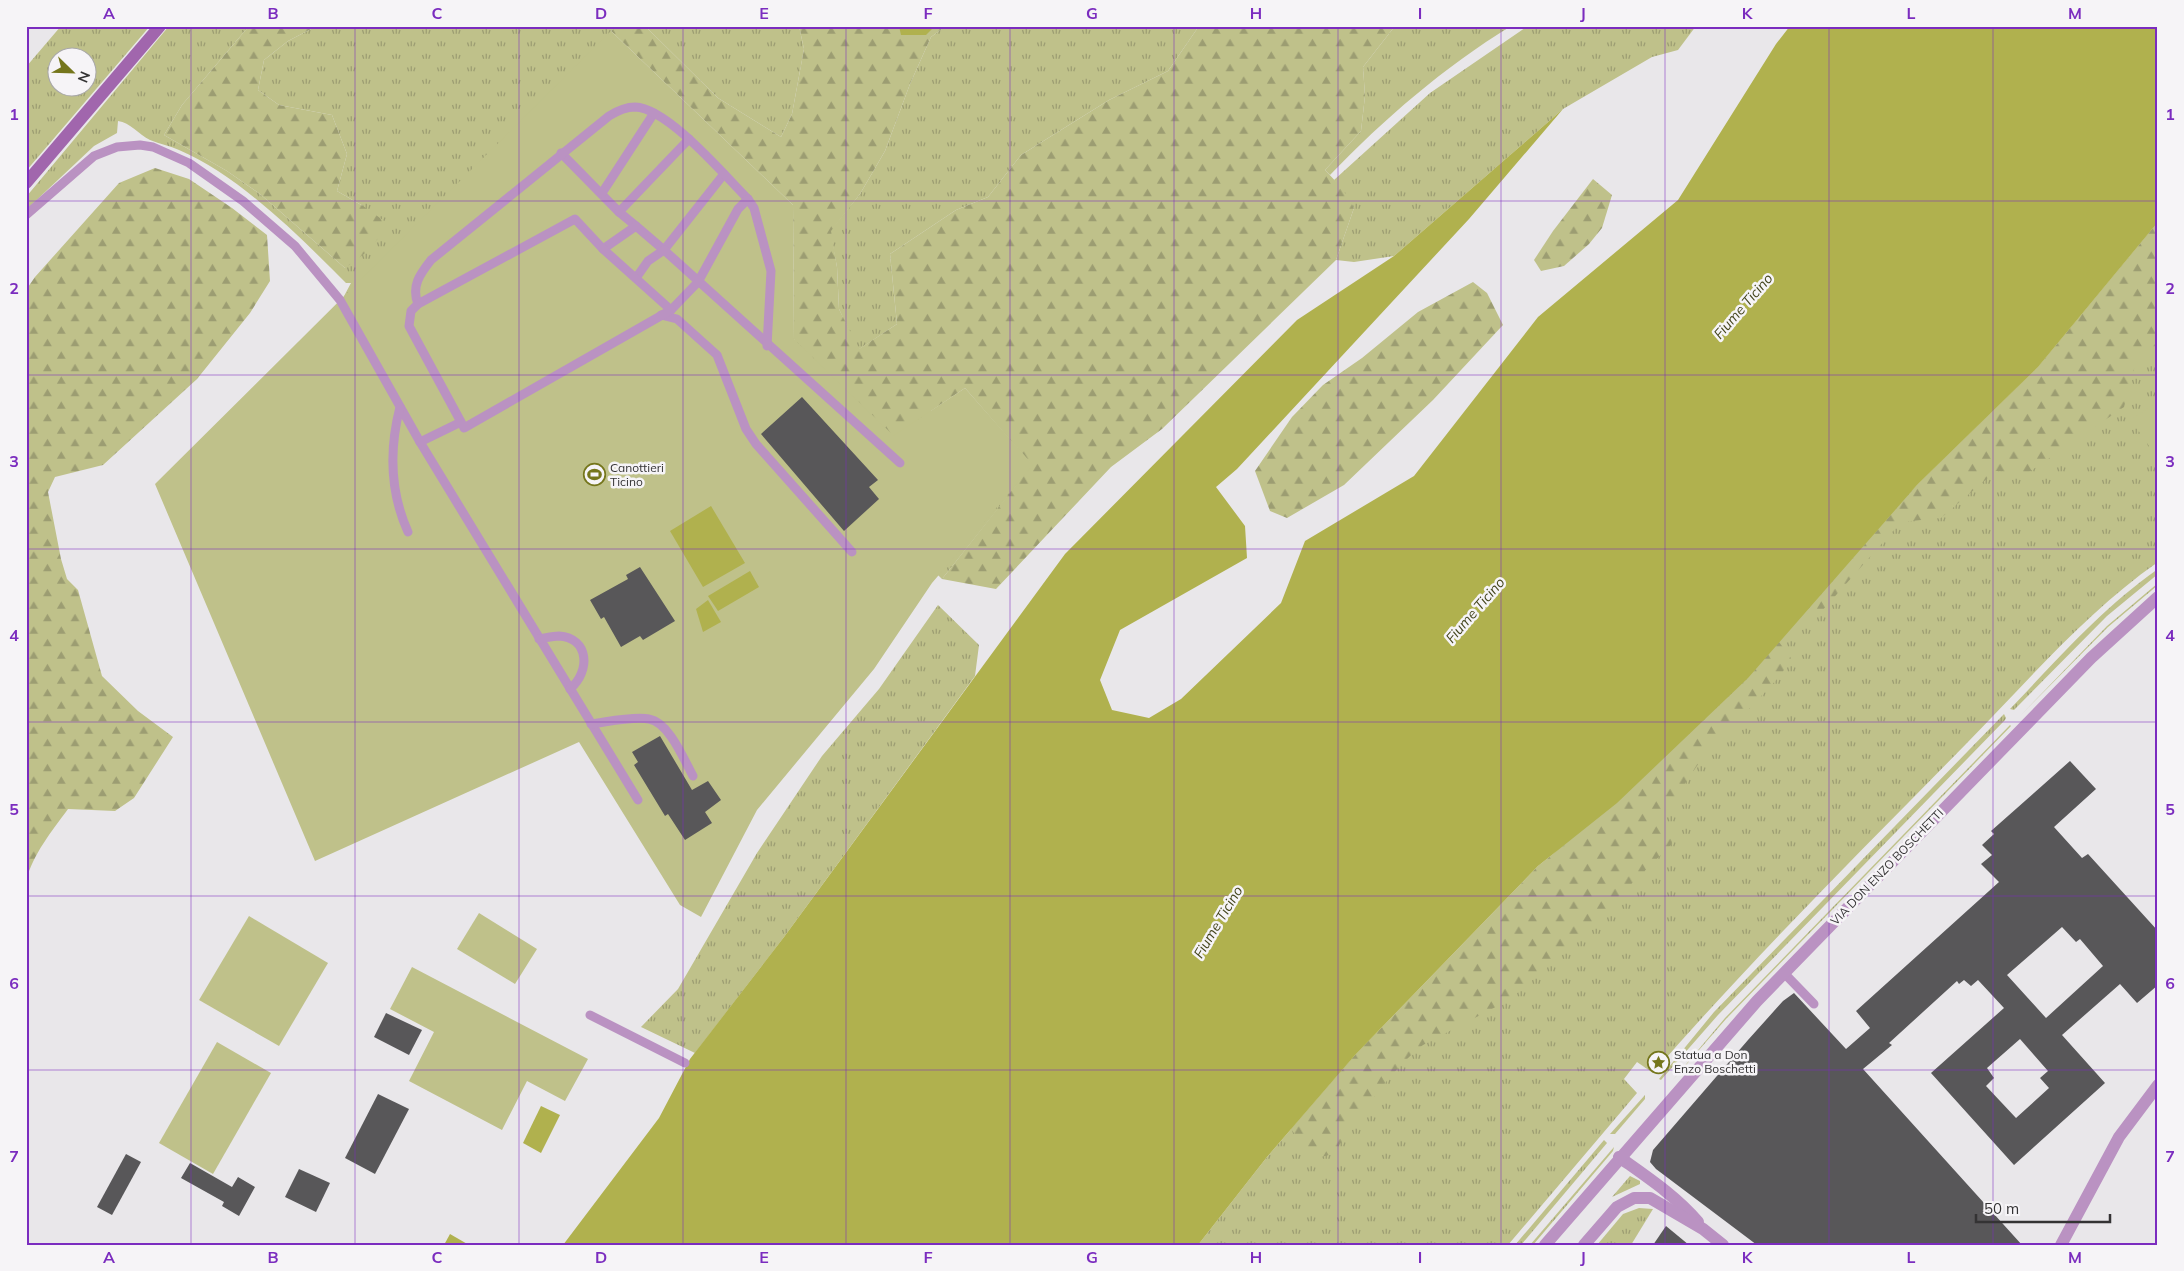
<svg xmlns="http://www.w3.org/2000/svg" width="2184" height="1271" font-family="Mulish,sans-serif">
<style>
.grass{fill:url(#grass-tufts);fill-rule:evenodd}
.forest{fill:url(#forest-firs)}
.garden{fill:#bfc18a}
.water{fill:#b0b14e}
.building{fill:#585759;fill-rule:evenodd}
.lines{fill:none;stroke-linecap:round;stroke-linejoin:round}
.lane{stroke:#ba92c2;stroke-width:9}
.street{stroke:#ba92c2;stroke-width:12}
.secondary{stroke:#a166ad;stroke-width:12}
.grid{fill:none;stroke:#7b2cbf;stroke-width:1;stroke-opacity:0.55}
.labels{text-anchor:middle;stroke-width:5;stroke-linejoin:round;paint-order:stroke}
.poi-label{font-size:12px;fill:#343334;stroke:#f6f4f7;text-anchor:start}
.street-label{font-size:12px;fill:#343334;stroke:#f6f4f7}
.water-label{font-size:14px;font-style:italic;fill:#44451c;stroke:#f6f4f7}
.neatline{fill:none;stroke:#7b2cbf;stroke-width:2}
.grid-label{font-size:16px;text-anchor:middle;font-weight:bold;fill:#7b2cbf}
</style>
<defs>
<pattern id="grass-tufts" width="24" height="20" patternUnits="userSpaceOnUse" patternTransform="scale(1.25)"><rect width="24" height="20" fill="#bfc18a"/><path d="M3 7l-1-3M5 7V3M7 7l1-3M15 17l-1-3M17 17v-4M19 17l1-3" fill="none" stroke="#9c9d72"/></pattern>
<pattern id="forest-firs" width="22" height="20" patternUnits="userSpaceOnUse" patternTransform="scale(1.25)"><rect width="22" height="20" fill="#bfc18a"/><path d="M5 1l3.5 6h-7zM16 11l3.5 6h-7z" fill="#9c9d72"/></pattern>
</defs>
<rect width="100%" height="100%" fill="#e9e7ea"/>
<g class="grass">
<path d="M61,26H150L26,171V67ZM58,58H88V88H58Z"/>
<path d="M169,26H249L182,105L164,135L227,171L260,194L345,268L363,206L337,191L347,154L332,115L279,105L258,90L264,60L288,41L317,26H616L611,31L794,339L1033,465L942,579L907,545L343,298L351,283H346C300,237 240,176 179,150C170,146 160,144 150,140C139,135 130,122 118,121L117,133L94,146L26,210V197Z"/>
<path d="M645,26H799L804,49L792,114L781,137L718,98Z"/>
<path d="M946,26H1199L1168,71L1109,100L1021,155L988,197L956,210L890,254L897,324L858,350L839,309L837,267L830,231L860,194L885,151L910,84L931,37Z"/>
<path d="M1395,26H1511C1443,68 1385,118 1330,175L1325,170L1361,131L1365,96L1363,67Z"/>
<path d="M1528,26H1696L1678,50L1652,57L1563,109L1394,256L1354,262L1336,260L1354,208L1334,180L1430,93Z"/>
<path d="M2158,222V562C2086,612 2027,682 1966,744C1860,852 1752,959 1653,1073L1637,1062L1624,1079L1637,1093L1508,1245H1198L1267,1157L1356,1054L1917,485L2038,367Z"/>
<path d="M2158,569V574L2107,616L2014,710L2010,709C2056,661 2102,608 2158,569Z"/>
<path d="M2158,583V585L2108,627L2020,716L2107,626Z"/>
<path d="M938,605L979,645L975,676L784,937L695,1053L641,1027L678,989L757,853L822,756L879,689Z"/>
<path d="M2004,714L2006,718L2005,720L1718,1015L1661,1080L1659,1079L1714,1012Z"/>
<path d="M2010,725L2011,726L1726,1019L1672,1081L1725,1018Z"/>
<path d="M1645,1095V1099L1615,1134H1610Z"/>
<path d="M1604,1140L1607,1143L1521,1245H1515Z"/>
<path d="M1614,1147L1613,1151L1533,1245H1530Z"/>
<path d="M1630,1176L1640,1181V1184L1612,1197Z"/>
<path d="M1639,1208L1653,1209L1631,1245H1597L1623,1214Z"/>
</g>
<g class="forest">
<path d="M249,26H317L288,41L264,60L258,90L279,105L332,115L347,154L337,191L363,206L390,225L364,254L345,268L260,194L227,171L164,135L182,105Z"/>
<path d="M616,26H645L718,98L781,137L792,114L804,49L799,26H946L931,37L910,84L885,151L860,194L831,231L837,267L839,309L859,349L897,324L890,254L956,210L988,197L1021,155L1109,100L1168,71L1199,26H1395L1363,67L1365,96L1361,131L1325,170L1342,188L1354,208L1336,260L1162,429L1111,467L996,589L942,579L1032,465L965,388L894,436L794,339L793,205L611,31Z"/>
<path d="M155,168L189,179L232,208L267,235L270,281L250,313L197,379L103,465L55,477L48,492L61,559L67,579L78,590L102,676L138,711L173,737L134,798L115,811L68,809C52,831 33,854 26,881V290L35,277L119,183Z"/>
<path d="M1593,179L1612,195L1602,228L1589,244L1564,266L1541,271L1534,260L1553,231Z"/>
<path d="M2158,222V341L2135,365L2124,407L2026,474L1996,471L1941,518L1901,522L1821,612L1804,614L1917,485L2038,367Z"/>
<path d="M1473,282L1487,293L1503,325L1433,400L1344,485L1287,518L1270,511L1255,471L1292,417L1323,385L1362,358L1418,312Z"/>
<path d="M1779,642L1791,658L1781,675L1701,760L1656,826L1674,827L1671,845L1542,972L1509,1000L1423,1045C1389,1071 1358,1119 1333,1154L1313,1159L1291,1129L1356,1054L1538,866L1617,803L1748,678Z"/>
</g>
<g class="garden">
<path d="M611,31L793,205L794,339L893,436L965,388L1033,465L932,583L874,669L757,810L701,917L680,905L579,742L315,861L155,484Z"/>
<path d="M2158,401V459L2131,420Z"/>
<path d="M479,913L537,949L515,984L457,949Z"/>
<path d="M249,916L328,963L279,1046L199,1000Z"/>
<path d="M412,967L588,1059L565,1101L527,1081L502,1130L409,1081L434,1032L390,1009Z"/>
<path d="M217,1042L271,1073L213,1174L159,1143Z"/>
</g>
<g class="water">
<path d="M899,26H935L926,35H901Z"/>
<path d="M1790,26H2158V222L2038,367L1917,485L1748,678L1617,803L1538,866L1356,1054L1267,1157L1198,1245H563L659,1118L690,1059L784,937L1065,554L1297,320L1394,256L1563,109L1469,219L1237,469L1216,487L1245,526L1247,558L1120,630L1100,680L1112,710L1149,718L1181,699L1281,603L1305,541L1414,476L1538,317L1678,200L1776,44Z"/>
<path d="M711,506L745,563L703,587L670,531Z"/>
<path d="M750,571L759,587L718,611L708,596Z"/>
<path d="M708,600L721,622L703,632L696,609Z"/>
<path d="M541,1106L560,1115L541,1153L523,1143Z"/>
<path d="M450,1234L469,1245H444Z"/>
</g>
<g class="building">
<path d="M802,397L878,480L869,487L879,499L844,531L761,434Z"/>
<path d="M640,567L675,621L643,640L640,636L621,647L604,617L601,619L590,600L628,579L626,575Z"/>
<path d="M660,736L692,790L708,781L721,800L705,812L712,823L685,840L668,814L665,816L634,765L638,762L632,752Z"/>
<path d="M2070,761L2096,789L2054,827L2082,858L2088,854L2158,931V985L2137,1003L2120,984L2062,1035L2105,1083L2014,1165L1931,1073L2004,1008L1978,980L1971,986L1964,980L1959,984L1957,981L1889,1043L1892,1045L1863,1069L2022,1245H1757L1656,1169L1650,1162L1653,1150L1748,1040L1783,1001L1794,993L1846,1049L1870,1028L1856,1011L1999,882L1981,864L1992,855L1982,845L1994,834L1991,831ZM2062,927L2076,942L2080,939L2103,966L2046,1018L2007,975ZM2020,1039L2048,1071L2040,1078L2049,1088L2016,1118L1986,1086L1994,1078L1987,1068Z"/>
<path d="M386,1013L422,1030L409,1055L374,1037Z"/>
<path d="M378,1094L409,1109L375,1174L345,1158Z"/>
<path d="M126,1154L141,1162L112,1215L97,1207Z"/>
<path d="M190,1163L232,1187L238,1177L255,1187L239,1216L222,1206L224,1202L181,1178Z"/>
<path d="M299,1169L330,1183L316,1212L285,1197Z"/>
<path d="M1666,1226L1689,1245H1653Z"/>
</g>
<g class="lines">
<g class="lane">
<path d="M561,153L619,212L636,226"/>
<path d="M602,193L654,113"/>
<path d="M619,212L689,139"/>
<path d="M26,215L94,156L117,147L140,145L153,147L189,163L243,201L295,246L340,300L420,442L638,800"/>
<path d="M603,249L636,226L664,250L724,174"/>
<path d="M636,278L648,261L664,250L900,463"/>
<path d="M418,304C411,286 420,274 431,260L609,116C617,111 625,107 635,107C668,108 725,176 748,199L754,208L771,271L767,346"/>
<path d="M671,310L698,282L738,209L748,199"/>
<path d="M661,315L677,319L717,355L746,429L756,444L852,552"/>
<path d="M400,407C389,450 390,492 408,532"/>
<path d="M420,442L461,422L464,428L671,310L603,249L575,219L418,304L411,311L409,326L461,422"/>
<path d="M539,639C546,638 552,636 559,636C589,638 591,671 570,689"/>
<path d="M591,724C607,722 634,716 649,719C669,722 684,760 693,776"/>
<path d="M1784,973L1814,1004"/>
<path d="M590,1015L685,1063"/>
</g>
<g class="street">
<path d="M1619,1157C1647,1177 1676,1196 1698,1222"/>
<path d="M1545,1245L1757,1001L2091,658L2158,597"/>
<path d="M1584,1245L1617,1207L1634,1198H1650L1703,1229L1723,1245"/>
<path d="M2061,1245L2119,1137L2158,1085"/>
</g>
<path class="secondary" d="M26,183L160,26"/>
</g>
<path class="grid" d="M191,26V1245M355,26V1245M519,26V1245M683,26V1245M846,26V1245M1010,26V1245M1174,26V1245M1338,26V1245M1501,26V1245M1665,26V1245M1829,26V1245M1993,26V1245M26,201H2158M26,375H2158M26,549H2158M26,722H2158M26,896H2158M26,1070H2158"/>
<defs>
<symbol id="stadium-ring" viewBox="-11 -11 22 22"><circle r="9.5" fill="#f6f4f7" stroke="#75761c" stroke-width="1.5"/><path d="M0-5a6.5 5 0 1 0 0 10a6.5 5 0 1 0 0-10ZM-3.5-1.8h7v3.6h-7Z" fill="#75761c"/></symbol>
<symbol id="sight-ring" viewBox="-11 -11 22 22"><circle r="9.5" fill="#f6f4f7" stroke="#75761c" stroke-width="1.5"/><path d="M0-6L1.8-2.2L6-1.7L2.9 1.2L3.7 5.4L0 3.3L-3.7 5.4L-2.9 1.2L-6-1.7L-1.8-2.2Z" fill="#75761c"/></symbol>
</defs>
<g fill-rule="evenodd">
<use href="#stadium-ring" x="582" y="462" width="25" height="25"/>
<use href="#sight-ring" x="1646" y="1050" width="25" height="25"/>
</g>
<g class="labels">
<g class="poi-label">
<text x="610" y="472">Canottieri<tspan x="610" dy="14">Ticino</tspan></text>
<text x="1674" y="1059">Statua a Don<tspan x="1674" dy="14">Enzo Boschetti</tspan></text>
</g>
<g class="street-label">
<text transform="translate(1887 867) rotate(-46)" y="4">VIA DON ENZO BOSCHETTI</text>
</g>
<g class="water-label">
<text transform="translate(1743 306) rotate(-49)" y="5">Fiume Ticino</text>
<text transform="translate(1475 610) rotate(-49)" y="5">Fiume Ticino</text>
<text transform="translate(1218 922) rotate(-59)" y="5">Fiume Ticino</text>
</g>
</g>
<rect width="2184" height="1271" fill="none" stroke="#f6f4f7" stroke-width="55"/>
<g transform="translate(72 72) rotate(113)"><circle r="24" fill="#f6f4f7" stroke="#a8a7a9"/>
<path d="M0-4L9 19L0 12L-9 19Z" fill="#75761c"/>
<text y="-8" font-size="14" font-weight="bold" text-anchor="middle" fill="#343334">N</text>
</g>
<path d="M1976 1214v8h134v-8" fill="none" stroke="#343334" stroke-width="2.5"/>
<text x="1984" y="1214" font-size="15" fill="#343334" stroke="#f6f4f7" stroke-width="4" paint-order="stroke">50 m</text>
<rect x="28" y="28" width="2128" height="1216" class="neatline"/>
<g class="grid-label">
<text x="109" y="19">A</text>
<text x="273" y="19">B</text>
<text x="437" y="19">C</text>
<text x="601" y="19">D</text>
<text x="764" y="19">E</text>
<text x="928" y="19">F</text>
<text x="1092" y="19">G</text>
<text x="1256" y="19">H</text>
<text x="1420" y="19">I</text>
<text x="1583" y="19">J</text>
<text x="1747" y="19">K</text>
<text x="1911" y="19">L</text>
<text x="2075" y="19">M</text>
<text x="14" y="120">1</text>
<text x="2170" y="120">1</text>
<text x="14" y="294">2</text>
<text x="2170" y="294">2</text>
<text x="14" y="467">3</text>
<text x="2170" y="467">3</text>
<text x="14" y="641">4</text>
<text x="2170" y="641">4</text>
<text x="14" y="815">5</text>
<text x="2170" y="815">5</text>
<text x="14" y="989">6</text>
<text x="2170" y="989">6</text>
<text x="14" y="1162">7</text>
<text x="2170" y="1162">7</text>
<text x="109" y="1263">A</text>
<text x="273" y="1263">B</text>
<text x="437" y="1263">C</text>
<text x="601" y="1263">D</text>
<text x="764" y="1263">E</text>
<text x="928" y="1263">F</text>
<text x="1092" y="1263">G</text>
<text x="1256" y="1263">H</text>
<text x="1420" y="1263">I</text>
<text x="1583" y="1263">J</text>
<text x="1747" y="1263">K</text>
<text x="1911" y="1263">L</text>
<text x="2075" y="1263">M</text>
</g>
</svg>
